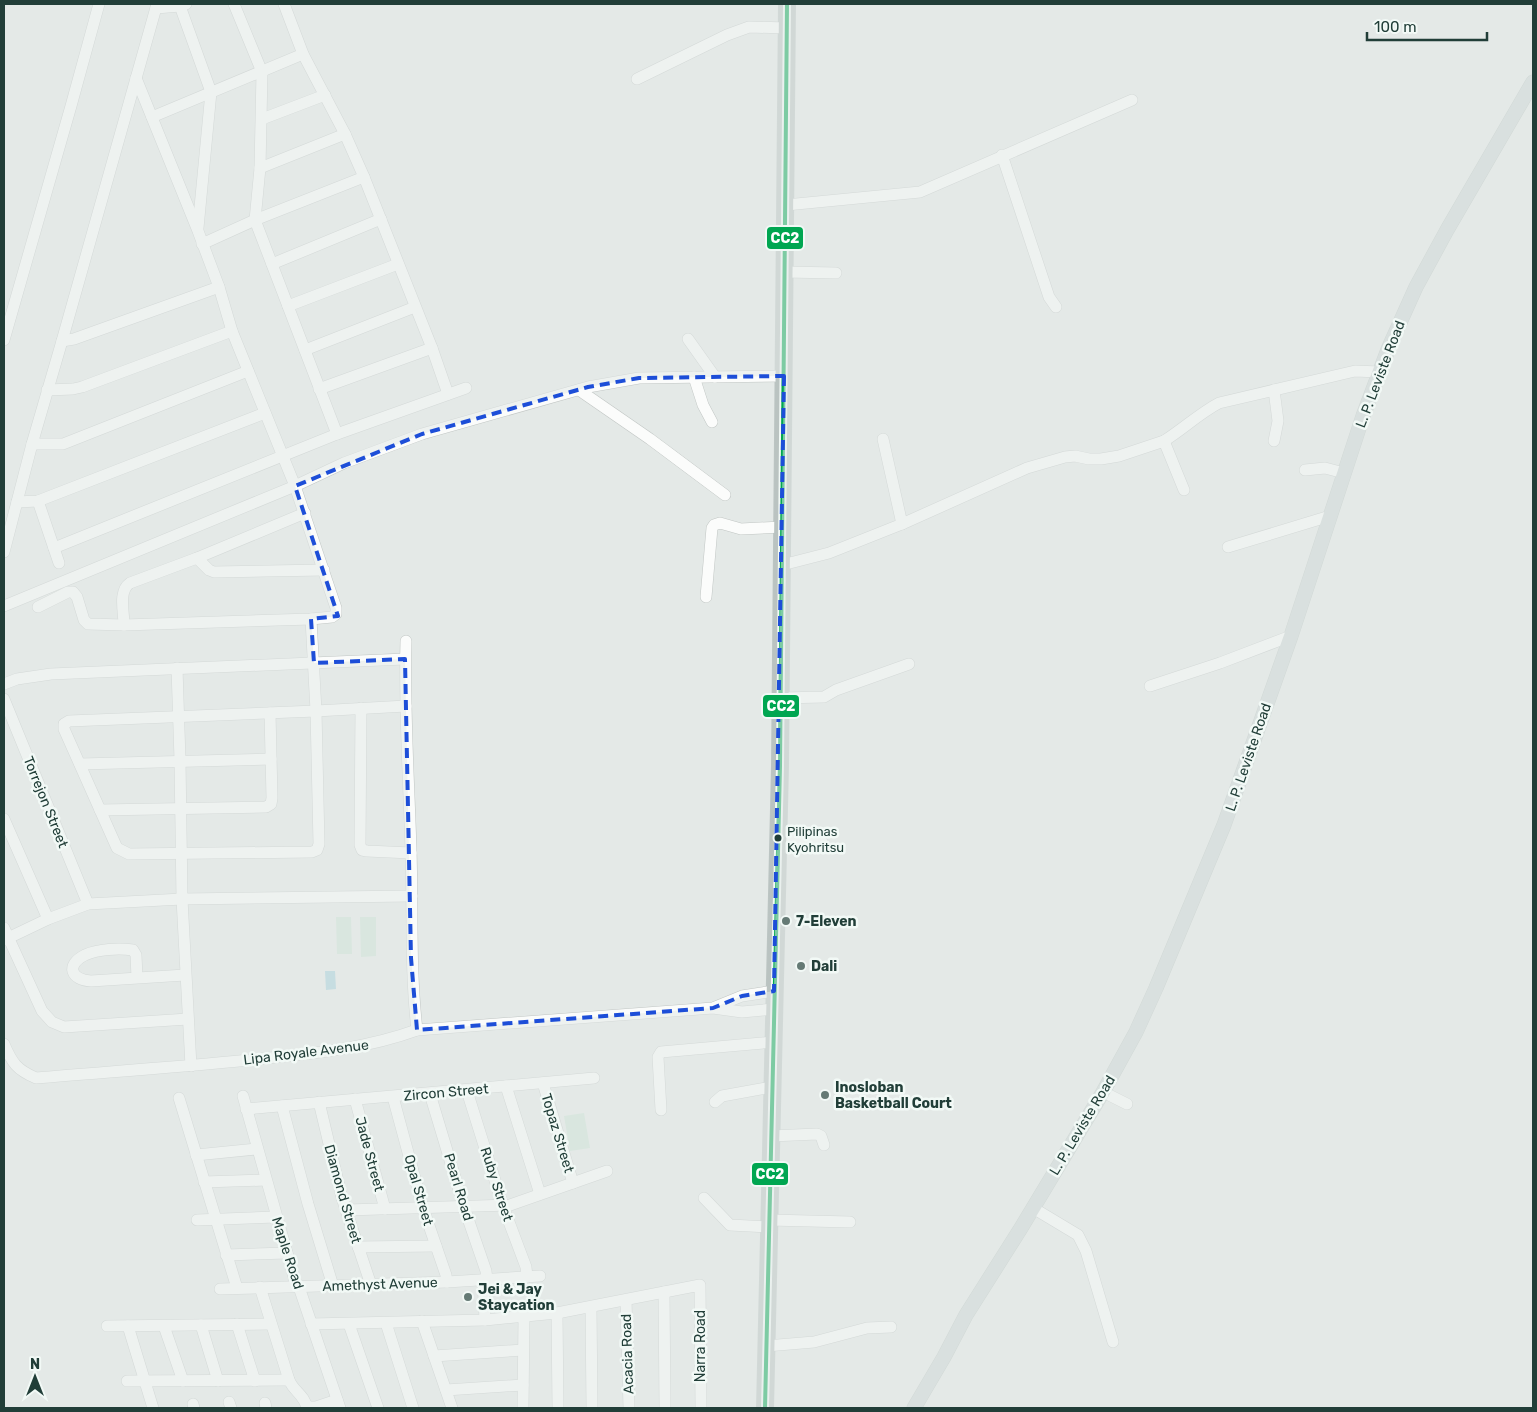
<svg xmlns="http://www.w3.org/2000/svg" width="1537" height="1412" font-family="Rubik,sans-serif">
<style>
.park{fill:#cce3d5}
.water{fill:#a2ceda}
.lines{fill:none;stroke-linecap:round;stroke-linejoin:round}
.minor-casing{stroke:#c1c6c4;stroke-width:12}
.major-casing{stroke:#bcc5c3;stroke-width:15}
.highway-casing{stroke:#bcc5c3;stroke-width:18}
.minor{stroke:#fbfcfb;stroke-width:11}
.major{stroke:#cdd6d4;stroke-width:14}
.highway{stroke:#bac3c1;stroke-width:16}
.bus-1-casing{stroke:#f2f9f6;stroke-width:8}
.bus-1{stroke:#00a651;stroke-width:4}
.marked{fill:none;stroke:#1d4ed8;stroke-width:4;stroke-dasharray:10 6;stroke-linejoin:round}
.bus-dot{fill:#213e38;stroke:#f2f9f6;stroke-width:2}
.poi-dot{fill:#657a75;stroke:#f2f9f6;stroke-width:2}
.labels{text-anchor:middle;stroke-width:5;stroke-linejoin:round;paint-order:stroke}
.bus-label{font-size:13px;fill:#213e38;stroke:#f2f9f6;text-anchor:start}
.street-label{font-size:14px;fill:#213e38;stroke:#f2f9f6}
.poi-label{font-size:14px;font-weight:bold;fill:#213e38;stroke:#f2f9f6;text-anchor:start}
.line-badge{stroke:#f2f9f6;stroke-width:2}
.badge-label{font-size:14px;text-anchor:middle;font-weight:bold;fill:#fff}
</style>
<rect width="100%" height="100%" fill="#e4e9e7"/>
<g class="park">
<path d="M336,917H351L352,954H337Z"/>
<path d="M360,917H376V956L361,957Z"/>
<path d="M584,1113L590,1148L570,1151L564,1116Z"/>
</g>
<path class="water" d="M325,971H335L336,989L326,990Z"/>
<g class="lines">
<defs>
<g id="minor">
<path d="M234,4L262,72L260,168L255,220L337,434"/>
<path d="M284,4L303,54L345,134L364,177L432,348L448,394"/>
<path d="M180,6L211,92L198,228"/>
<path d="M156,8L180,6L186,4"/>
<path d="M637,79L727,35L749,27L787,28"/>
<path d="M152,117L303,54"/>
<path d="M262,119L325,95"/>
<path d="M1002,155L1049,297L1056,307"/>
<path d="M260,168L345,134"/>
<path d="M786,205L920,192L1132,100"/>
<path d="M202,244L255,220L364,177"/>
<path d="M272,264L381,219"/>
<path d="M785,272L836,273"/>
<path d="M288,306L398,264"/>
<path d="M688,339L715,377"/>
<path d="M4,340L71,106L99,4"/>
<path d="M62,341L74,339L219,287"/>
<path d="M305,350L415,307"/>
<path d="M694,377L703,405L712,422"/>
<path d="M319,389L432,348"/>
<path d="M47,390L73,389L82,387L232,331"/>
<path d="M579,390L650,439L725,495"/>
<path d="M1164,441C1183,429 1200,413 1219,403L1355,371L1379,372"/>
<path d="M1274,441L1278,421L1274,390"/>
<path d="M32,444H63L248,371"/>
<path d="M1305,470L1325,468L1344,473"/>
<path d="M38,501L59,563"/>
<path d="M17,502L38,501L265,413"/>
<path d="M902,524L1027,468L1065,457L1075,456L1089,459H1101L1119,456L1164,441L1184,490"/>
<path d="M1228,547L1330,516"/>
<path d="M54,548L337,434L466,388"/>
<path d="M4,552L32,444L62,341L157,4"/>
<path d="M197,558L209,570L214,572L324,570"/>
<path d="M782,565L829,553L902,524L883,439"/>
<path d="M706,597L712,528L714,525L720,523L741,529L782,527"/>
<path d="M4,606L295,486L344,463L422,434L588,387L639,378L784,376"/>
<path d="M38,607L68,592H73L77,597L84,620L88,624L124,625L311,619L332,617L336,614V608L295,486L232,331L219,287L198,231L136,78"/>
<path d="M311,619L316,711L319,844L317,850L312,852L129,854L117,848L64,729V724L69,721L316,711L406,706"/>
<path d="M124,625C124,612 118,591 130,583L197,558L305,513"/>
<path d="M406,641C404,711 409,781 411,851C413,912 410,969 417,1030"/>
<path d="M177,668L180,760L182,899L191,1066"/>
<path d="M4,684L17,679L51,674L405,659"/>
<path d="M1150,686L1220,663L1291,636"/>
<path d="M781,698L824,697L836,690L909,664"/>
<path d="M4,699L88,904"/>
<path d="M361,708L360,845L362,850L367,851L411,853"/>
<path d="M80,764L271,759"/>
<path d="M100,810L266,807L271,804L272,798L270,713"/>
<path d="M4,819L48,919"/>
<path d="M779,839L808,838L822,842"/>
<path d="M4,928L42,1011L52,1022L64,1027L188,1019"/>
<path d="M4,940L48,919L88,904L182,899L412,896"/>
<path d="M137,978L136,955L133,950C119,948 98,949 85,955C65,965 71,980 91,981L185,975"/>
<path d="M715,1007L742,996L774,991"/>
<path d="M4,1044C12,1063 17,1070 36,1078C107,1072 178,1067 249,1060C306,1054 362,1050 417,1030L713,1008L742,1012L774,1009"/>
<path d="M543,1083L573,1183"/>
<path d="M506,1086L540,1194"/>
<path d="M467,1091L503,1206L526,1267L527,1277"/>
<path d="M1103,1092L1127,1104"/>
<path d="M430,1094L464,1207L486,1271L487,1280"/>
<path d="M243,1096L295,1281L299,1287L340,1408"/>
<path d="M393,1097L423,1208L446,1275L447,1282"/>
<path d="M179,1098L237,1288"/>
<path d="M355,1099L385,1209"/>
<path d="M319,1102L342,1198L371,1285"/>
<path d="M715,1102L722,1096L772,1087"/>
<path d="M282,1106L308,1204L333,1286"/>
<path d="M246,1109L594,1078"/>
<path d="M661,1110L658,1057L661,1052L774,1042"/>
<path d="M771,1136L817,1134L821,1136L824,1145"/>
<path d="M196,1155L257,1149"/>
<path d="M204,1182L266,1180"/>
<path d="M704,1198L730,1225L769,1227"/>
<path d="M1033,1208L1078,1235L1086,1251L1113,1342"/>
<path d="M347,1210L510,1205L607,1171"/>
<path d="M197,1220L277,1217"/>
<path d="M769,1220L850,1222"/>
<path d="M358,1247L436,1246"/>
<path d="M226,1255L287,1253"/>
<path d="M483,1280L485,1320"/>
<path d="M260,1287L289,1380C294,1392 304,1394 307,1408"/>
<path d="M220,1289L447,1282L540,1276"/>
<path d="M664,1292L665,1408"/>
<path d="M626,1300L629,1408"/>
<path d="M591,1307L592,1408"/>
<path d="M557,1313L558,1408"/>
<path d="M422,1321L452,1408"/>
<path d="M386,1323L413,1408"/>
<path d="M237,1324L255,1381"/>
<path d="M311,1324L485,1320L557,1313L700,1285L701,1408"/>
<path d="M349,1324L378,1408"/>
<path d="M201,1325L218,1381"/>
<path d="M107,1326L271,1324"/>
<path d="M128,1326L153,1408"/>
<path d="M164,1326L183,1381"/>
<path d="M766,1346L814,1342L867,1328L891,1327"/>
<path d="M434,1356L523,1350"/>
<path d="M127,1381L289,1380"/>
<path d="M446,1390L523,1385"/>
<path d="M229,1402L231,1408"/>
<path d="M265,1403L266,1408"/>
<path d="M193,1404L194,1408"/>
<path d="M307,1407H316L337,1400"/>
<path d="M523,1408L524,1317"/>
</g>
<path id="major" d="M914,1408L944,1357L966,1315L1021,1228L1103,1092L1136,1032L1156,988L1224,825L1291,636L1363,416L1389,347L1416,287L1447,230L1533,82"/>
<path id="highway" d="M765,1408L780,766L787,4"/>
</defs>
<use href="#minor" class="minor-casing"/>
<use href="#major" class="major-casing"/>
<use href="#highway" class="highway-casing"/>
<use href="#minor" class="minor"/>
<use href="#major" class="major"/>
<use href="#highway" class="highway"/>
<defs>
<path id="bus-1" d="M765,1408L780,766L787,4"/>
</defs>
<use href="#bus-1" class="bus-1-casing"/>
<use href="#bus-1" class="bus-1"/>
</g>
<path d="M0 0H1537V1412H0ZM784,376L774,991L742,996L713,1008L417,1030L411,958L405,659L314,663L311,619L338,616L295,486L422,434L588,387L639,378Z" fill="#e4e9e7" fill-opacity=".55" fill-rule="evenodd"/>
<path class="marked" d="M784,376L774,991L742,996L713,1008L417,1030L411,958L405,659L314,663L311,619L338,616L295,486L422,434L588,387L639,378Z"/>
<circle class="bus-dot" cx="778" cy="838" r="4.5"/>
<g class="poi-dot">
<circle cx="786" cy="921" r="5"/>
<circle cx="801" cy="966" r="5"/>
<circle cx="825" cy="1095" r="5"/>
<circle cx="468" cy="1297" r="5"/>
</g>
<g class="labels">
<g class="bus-label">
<text x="787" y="836">Pilipinas<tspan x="787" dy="16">Kyohritsu</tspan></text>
</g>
<g class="street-label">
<text transform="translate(1380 374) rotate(-69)" y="5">L. P. Leviste Road</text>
<text transform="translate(1248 757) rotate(-71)" y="5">L. P. Leviste Road</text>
<text transform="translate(46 802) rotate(68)" y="5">Torrejon Street</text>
<text transform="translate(306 1052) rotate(-7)" y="5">Lipa Royale Avenue</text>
<text transform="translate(446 1092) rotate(-5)" y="5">Zircon Street</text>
<text transform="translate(1082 1125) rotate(-59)" y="5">L. P. Leviste Road</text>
<text transform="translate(558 1133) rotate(73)" y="5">Topaz Street</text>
<text transform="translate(370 1154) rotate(75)" y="5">Jade Street</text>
<text transform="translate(497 1184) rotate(72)" y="5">Ruby Street</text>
<text transform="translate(459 1187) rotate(73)" y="5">Pearl Road</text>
<text transform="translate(419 1190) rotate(74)" y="5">Opal Street</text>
<text transform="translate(343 1194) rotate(74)" y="5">Diamond Street</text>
<text transform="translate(288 1253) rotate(72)" y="5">Maple Road</text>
<text transform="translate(380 1284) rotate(-2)" y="5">Amethyst Avenue</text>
<text transform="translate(700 1346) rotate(-90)" y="5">Narra Road</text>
<text transform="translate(627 1354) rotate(-92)" y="5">Acacia Road</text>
</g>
<g class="poi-label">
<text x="796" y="926">7-Eleven</text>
<text x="811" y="971">Dali</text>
<text x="835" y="1092">Inosloban<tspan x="835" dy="16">Basketball Court</tspan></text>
<text x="478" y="1294">Jei &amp; Jay<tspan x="478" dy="16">Staycation</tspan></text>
</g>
</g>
<g class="line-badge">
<rect x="766" y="226" width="38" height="24" rx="5" fill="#00a651"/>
<rect x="762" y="694" width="38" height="24" rx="5" fill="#00a651"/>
<rect x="751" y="1162" width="38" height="24" rx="5" fill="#00a651"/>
</g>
<g class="badge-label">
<text x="785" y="243">CC2</text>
<text x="781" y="711">CC2</text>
<text x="770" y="1179">CC2</text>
</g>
<rect width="1537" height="1412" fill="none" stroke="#213e38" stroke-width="10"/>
<g transform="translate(35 1377)" stroke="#f2f9f6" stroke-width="4" paint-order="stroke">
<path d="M0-4L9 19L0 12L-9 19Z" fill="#213e38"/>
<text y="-8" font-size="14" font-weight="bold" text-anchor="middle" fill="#213e38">N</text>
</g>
<path d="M1367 32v8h120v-8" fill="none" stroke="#213e38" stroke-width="2.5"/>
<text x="1374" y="32" font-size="15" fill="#213e38" stroke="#f2f9f6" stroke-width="4" paint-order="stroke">100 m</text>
</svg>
